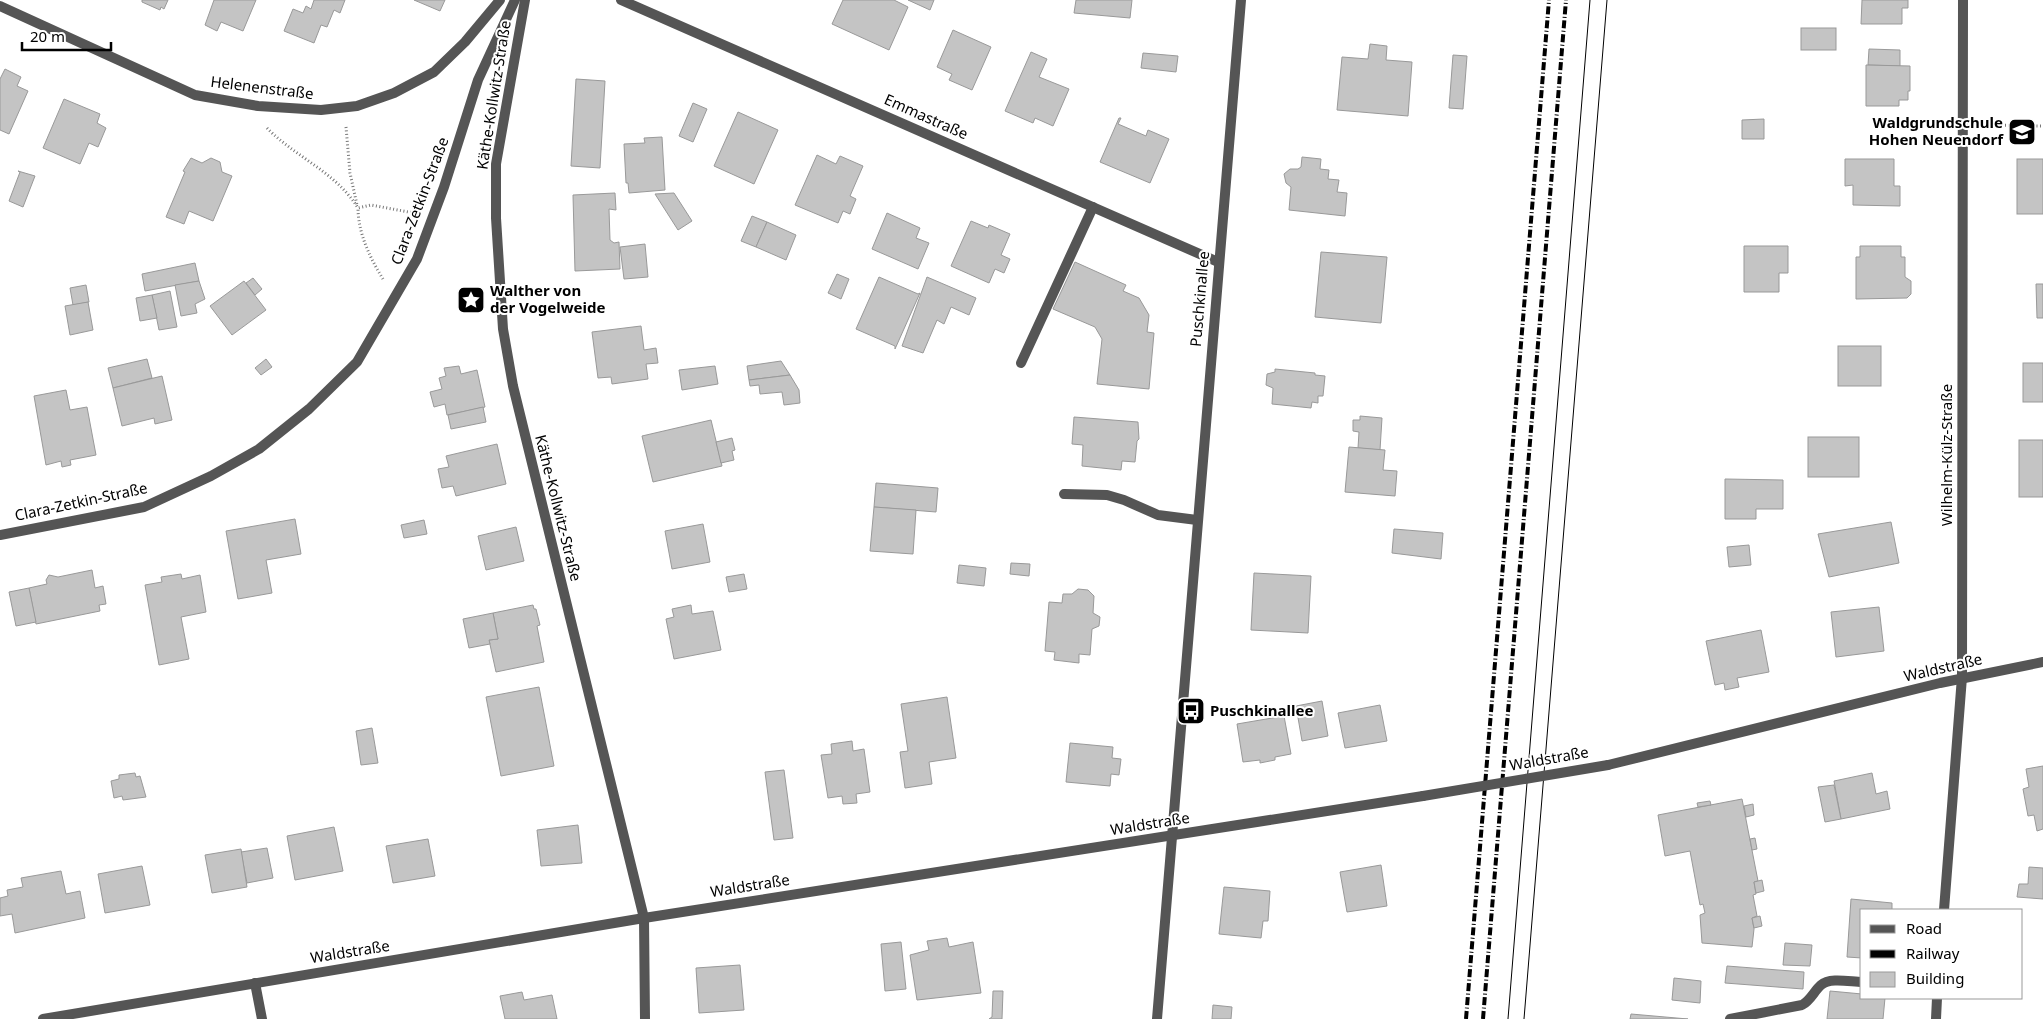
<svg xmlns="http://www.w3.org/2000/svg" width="2043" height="1019" font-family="'Noto Sans',sans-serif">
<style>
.building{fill:#c4c4c4;stroke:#999}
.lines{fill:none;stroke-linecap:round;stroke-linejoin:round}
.path{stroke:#777;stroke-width:3;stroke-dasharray:1 2.5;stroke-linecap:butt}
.service{stroke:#555;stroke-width:10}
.minor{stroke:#555;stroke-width:10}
.tram{stroke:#000;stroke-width:1}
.rail{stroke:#000;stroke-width:4;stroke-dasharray:8 2.5 1 2.5;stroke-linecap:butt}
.minor-bridge{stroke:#555;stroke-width:10}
.labels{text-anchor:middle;stroke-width:4;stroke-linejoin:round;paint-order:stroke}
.street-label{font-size:15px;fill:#000;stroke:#fff}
.poi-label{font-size:15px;font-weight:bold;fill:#000;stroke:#fff;text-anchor:start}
</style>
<rect width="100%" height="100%" fill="#fff"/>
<g class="building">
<path d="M142,0H168L164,9L161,7L160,10L142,2Z"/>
<path d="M214,0H256L243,31L221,22L217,31L205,25Z"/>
<path d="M314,0H345L340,13L334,10L327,27L321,25L314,43L284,31L293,9L303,13L306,6L311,9Z"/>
<path d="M414,0H445L440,11Z"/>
<path d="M843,0H894L908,7L889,50L832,24Z"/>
<path d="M908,0H934L930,10Z"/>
<path d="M1076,0H1132L1130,18L1074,13Z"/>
<path d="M1862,0H1908V8H1902V24H1861Z"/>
<rect x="1801" y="28" width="35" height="22"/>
<path d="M953,30L991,47L972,90L949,80L952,74L937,67Z"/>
<path d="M1370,44L1387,46L1386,60L1412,62L1408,116L1337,110L1342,57L1368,59Z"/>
<path d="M1869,49L1900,50V66L1868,65Z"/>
<path d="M1031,52L1047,59L1039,77L1069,89L1053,126L1035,118L1033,123L1005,111Z"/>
<path d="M1143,53L1178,56L1176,72L1141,68Z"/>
<path d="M1453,55L1467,56L1463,109L1449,108Z"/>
<path d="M1866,65L1910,66V91H1908V100H1899V106H1866Z"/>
<path d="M5,69L21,77L17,86L28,91L9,134L0,130V79Z"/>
<path d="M576,79L605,81L600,168L571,166Z"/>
<path d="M64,99L100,114L97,123L106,128L98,147L89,143L80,164L43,148Z"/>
<path d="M693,103L707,109L693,142L679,136Z"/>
<path d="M738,112L778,130L754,184L714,166Z"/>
<path d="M1119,118H1121L1118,124L1146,136L1148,130L1169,139L1150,183L1100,162Z"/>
<path d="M1764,119V139H1742V120Z"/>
<path d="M662,137L665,190L629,193L628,183H626L624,144L645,143L644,138Z"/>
<path d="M817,155L836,164L840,156L863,166L850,196L856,199L850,214L843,211L838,223L795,205Z"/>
<path d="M1302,157L1321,159L1320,169L1329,170L1328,179L1339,180L1337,192L1347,193L1345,216L1289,210L1291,187L1286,183L1284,174L1290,169H1298L1301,167Z"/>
<path d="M191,158L202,163L211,158L220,162L222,172L232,176L213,221L189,211L184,224L166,217L185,172L183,171Z"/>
<path d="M1845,159H1894V186H1900V206L1853,205V185L1845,186Z"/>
<rect x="2017" y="159" width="26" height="55"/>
<path d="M18,171L35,176L23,207L9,201L20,172Z"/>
<path d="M615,193L616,210L609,209L610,240L614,243L619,242L620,269L575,271L573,195Z"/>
<path d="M674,193L692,221L678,230L655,194Z"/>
<path d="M887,213L920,228L916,238L929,243L918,269L872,249Z"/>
<path d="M752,216L767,222L756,247L741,241Z"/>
<path d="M971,221L988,228L989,225L1010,234L1001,255L1010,259L1004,273L995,269L989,283L951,266Z"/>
<path d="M767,222L796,235L786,260L756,247Z"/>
<path d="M645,244L648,277L624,279L620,247Z"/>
<path d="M1744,246H1788V273H1779V292H1744Z"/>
<path d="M1860,246H1901V257H1905V277L1911,281V294L1907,298L1856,299V257H1860Z"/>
<path d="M1321,252L1387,257L1381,323L1315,317Z"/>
<path d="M1075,262L1126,285L1123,291L1139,298L1149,315L1147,332L1154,333L1149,389L1097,384L1102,339L1095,327L1053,309Z"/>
<path d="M195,263L199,281L145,291L142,274Z"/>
<path d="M837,274L849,279L841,299L828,293Z"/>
<path d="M879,277L918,294L920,293L895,349V346L856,329Z"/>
<path d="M927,277L976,298L969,315L951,307L944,324L937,320L923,353L902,346Z"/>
<path d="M253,278L262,289L255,295L246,283Z"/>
<path d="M199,281L205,299L195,304L197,313L181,316L175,285Z"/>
<path d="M244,281L266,310L232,335L210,306Z"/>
<path d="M2036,284H2043V318H2037Z"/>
<path d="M86,285L89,302L73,305L70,288Z"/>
<path d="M170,291L177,327L159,330L152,295Z"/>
<path d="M152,295L157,318L140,321L136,298Z"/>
<path d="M88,302L93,330L70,335L65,306Z"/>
<path d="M641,326L644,350L656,348L658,363L646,364L648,379L612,384L611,377L598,378L592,332Z"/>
<rect x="1838" y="346" width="43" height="40"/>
<path d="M147,359L152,378L113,388L108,368Z"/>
<path d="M266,359L272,367L261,375L255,368Z"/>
<path d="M781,361L790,375L749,380L747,366Z"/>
<rect x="2023" y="363" width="20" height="39"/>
<path d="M459,366L461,374L477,370L485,407L447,415L445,404L434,407L430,392L442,389L439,378L446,376L444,368Z"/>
<path d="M715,366L718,384L682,390L679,370Z"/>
<path d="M1275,369L1315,373V375L1325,376L1323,396H1318V403L1312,402L1311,408L1272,404L1273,388L1266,385L1267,374L1275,372Z"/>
<path d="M790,375L799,390L800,403L784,405L782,392L760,394L759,385L750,386L749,380Z"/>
<path d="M162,376L172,420L155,424L154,418L122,426L113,388Z"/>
<path d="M66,390L70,410L87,407L96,455L70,460L71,465L62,467L61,461L46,465L34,396Z"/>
<path d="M483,407L486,422L451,429L448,415Z"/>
<path d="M1360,416L1382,418L1380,450L1358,448L1359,432L1353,431V420H1360Z"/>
<path d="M1074,417L1138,422L1139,439L1137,441L1135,462L1122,461L1121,470L1082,466L1083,445L1072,444Z"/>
<path d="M711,420L722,466L653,482L642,436Z"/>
<rect x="1808" y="437" width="51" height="40"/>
<path d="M732,438L735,450L732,451L734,460L721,463L716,442Z"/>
<rect x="2019" y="440" width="24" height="57"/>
<path d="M497,444L506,484L456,496L453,486L442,488L438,469L449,467L446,456Z"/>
<path d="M1349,447L1385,450L1383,470L1397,471L1395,496L1345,492Z"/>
<path d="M1725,479L1783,480V509H1756V519H1725Z"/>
<path d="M876,483L938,488L936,512L874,507Z"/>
<path d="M874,507L916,510L913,554L870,551Z"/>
<path d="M295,519L301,554L266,560L272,593L238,599L226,531Z"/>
<path d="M424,520L427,534L404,538L401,525Z"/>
<path d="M1891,522L1899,563L1829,577L1818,534Z"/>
<path d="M703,524L710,562L672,569L665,531Z"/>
<path d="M516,527L524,561L486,570L478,536Z"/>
<path d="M1394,529L1443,533L1441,559L1392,553Z"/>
<path d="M1749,545L1751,565L1729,567L1727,547Z"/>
<path d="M1011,563L1030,564L1029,576L1010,574Z"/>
<path d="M959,565L986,568L984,586L957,583Z"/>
<path d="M92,570L95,588L103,586L106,604L99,605L100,611L36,624L29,588L47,584L46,580L49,575L58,577Z"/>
<path d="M1254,573L1311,576L1308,633L1251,630Z"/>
<path d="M181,574L182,579L200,575L206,612L181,617L189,659L159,665L145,585L162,582L161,577Z"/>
<path d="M744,574L747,589L729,592L726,577Z"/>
<path d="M29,588L36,622L16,626L9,592Z"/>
<path d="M1078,589L1088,590L1094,596L1093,613L1100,617L1099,626L1092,629L1090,655L1079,654V663L1054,660L1055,652L1045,651L1049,602L1062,603L1063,594H1072Z"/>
<path d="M533,605L534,609H536L540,625L537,626L544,662L496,672L489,640L498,639L493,613Z"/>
<path d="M691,605L692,614L713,611L721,650L674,659L666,619L674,617L672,609Z"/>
<path d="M1879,607L1884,651L1836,657L1831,612Z"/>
<path d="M493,613L498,639L489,640L490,644L469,648L463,619Z"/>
<path d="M1761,630L1769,672L1737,678L1739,687L1725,690L1724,683L1715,685L1706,641Z"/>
<path d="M539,687L554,766L501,776L486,697Z"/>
<path d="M947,697L956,758L929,762L932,784L905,788L900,752L908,751L901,704Z"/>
<path d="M1322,701L1328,736L1302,741L1296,706Z"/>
<path d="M1380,705L1387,741L1345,748L1338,713Z"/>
<path d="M1284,716L1291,754L1275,757V760L1260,763V760L1243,762L1237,724Z"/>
<path d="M372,728L378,763L361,765L356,731Z"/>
<path d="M852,741L853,751L864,749L870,792L856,794L857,803L843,804L842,796L828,798L821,755L832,754L831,744Z"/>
<path d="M1070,743L1113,747L1112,758L1121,759L1119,775L1111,774L1110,786L1066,782Z"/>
<path d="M2043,766V829L2037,831L2034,815L2028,816L2023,789L2029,787L2026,769Z"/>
<path d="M784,770L793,838L774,840L765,772Z"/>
<path d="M135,773L136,777L140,776L146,797L123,800L122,796L114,798L111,781L119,779V775Z"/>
<path d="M1872,773L1876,794L1887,791L1890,809L1841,819L1834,781Z"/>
<path d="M1834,785L1841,819L1825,822L1818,787Z"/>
<path d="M1742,799L1758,881L1754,882L1756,894L1753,895L1757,916L1752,918L1754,929L1752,947L1702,943L1700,915L1705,913L1703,904L1700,905L1690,851L1665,856L1658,815Z"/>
<path d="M1710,801L1711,805L1698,807L1697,803Z"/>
<path d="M1753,804L1754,815L1746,817L1744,806Z"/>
<path d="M578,825L582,863L541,866L537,830Z"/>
<path d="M334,827L343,871L295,880L287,836Z"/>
<path d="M1755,838L1757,849L1752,850L1750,839Z"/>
<path d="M428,839L435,876L393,883L386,846Z"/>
<path d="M267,848L273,878L247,883L241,852Z"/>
<path d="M241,849L247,887L212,893L205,855Z"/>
<path d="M1381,865L1387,906L1347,912L1340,872Z"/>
<path d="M142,866L150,905L105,913L98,874Z"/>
<path d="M2029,867L2043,868V899L2017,897L2019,884H2028Z"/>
<path d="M61,871L66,894L80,891L85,918L15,933L12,914L0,916V898L8,896L7,890L23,887L21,878Z"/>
<path d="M1762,880L1764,891L1756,893L1754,882Z"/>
<path d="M1224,887L1270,891L1268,921H1263L1261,938L1219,934Z"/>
<path d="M1851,899L1892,903V910H1862V958L1847,957Z"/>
<path d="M1760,916L1762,926L1754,928L1752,918Z"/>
<path d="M947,938L949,947L973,942L981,993L917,1000L910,955L929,950L927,941Z"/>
<path d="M901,942L906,989L885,991L881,944Z"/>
<path d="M1785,943L1812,945L1810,966L1783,965Z"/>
<path d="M740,965L744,1010L699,1013L696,968Z"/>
<path d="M1727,966L1804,972L1803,989L1725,983Z"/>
<path d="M1674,978L1701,981L1700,1003L1672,1000Z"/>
<path d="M993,991H1003L1002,1019H989L992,1017Z"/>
<path d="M1830,991L1862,994V998H1885L1883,1019H1827Z"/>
<path d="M522,992L524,1000L552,995L557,1019H505L500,996Z"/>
<path d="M1213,1005L1232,1007L1231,1019H1212Z"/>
<path d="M1631,1014L1688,1019H1630Z"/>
</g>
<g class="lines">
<g class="path">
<path d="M1984,125L2043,126"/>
<path d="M346,127L350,173L357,205"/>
<path d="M267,128C295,157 336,172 358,208"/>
<path d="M383,279C370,258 358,233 358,208L371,205L414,213"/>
</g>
<g class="service">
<path d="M1021,363L1093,207"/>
<path d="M1064,494L1107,495L1124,500L1158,515L1197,520"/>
<path d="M255,983L262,1019"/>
<path d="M1730,1019L1802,1005C1811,1000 1814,991 1821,985C1830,977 1851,982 1862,982"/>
</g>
<g class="minor">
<path d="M525,0L496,164V218L503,329L513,386L644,918L645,1019"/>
<path d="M621,0L1218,262"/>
<path d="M0,6L195,95L258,106L321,110L357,106L394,93L434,72L465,42L500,0"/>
<path d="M0,535L144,507L211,476L259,449L309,409L357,362L417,259L444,187L478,80L515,0"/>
<path d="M1608,765L1940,683L2043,662"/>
<path d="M1944,910L1962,677L1963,0"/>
<path d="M43,1019L644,918L1423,796"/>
<path d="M1157,1019L1241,0"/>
<path d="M1936,1019L1937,998"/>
</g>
<g class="tram">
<path d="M1508,1019L1590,0"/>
<path d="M1524,1019L1607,0"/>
</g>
<g class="rail">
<path d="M1466,1019L1549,0"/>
<path d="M1483,1019L1566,0"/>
</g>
<path class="minor-bridge" d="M1423,796L1608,765"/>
</g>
<defs>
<symbol id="school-square" viewBox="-11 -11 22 22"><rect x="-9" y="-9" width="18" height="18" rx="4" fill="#000" stroke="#fff"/><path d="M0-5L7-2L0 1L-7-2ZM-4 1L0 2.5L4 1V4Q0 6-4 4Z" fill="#fff"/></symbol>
<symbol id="sight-square" viewBox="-11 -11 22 22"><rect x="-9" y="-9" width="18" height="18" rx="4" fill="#000" stroke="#fff"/><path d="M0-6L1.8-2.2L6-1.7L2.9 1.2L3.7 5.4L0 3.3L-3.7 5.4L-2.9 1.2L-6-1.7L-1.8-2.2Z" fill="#fff"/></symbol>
<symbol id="bus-square" viewBox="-11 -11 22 22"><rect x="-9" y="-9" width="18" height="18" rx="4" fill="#000" stroke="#fff"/><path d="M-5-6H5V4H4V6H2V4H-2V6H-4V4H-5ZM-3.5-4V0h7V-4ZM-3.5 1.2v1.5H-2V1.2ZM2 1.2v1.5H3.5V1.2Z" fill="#fff"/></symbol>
</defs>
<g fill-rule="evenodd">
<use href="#school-square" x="2006" y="116" width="32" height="32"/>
<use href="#sight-square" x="455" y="284" width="32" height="32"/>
<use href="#bus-square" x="1175" y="695" width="32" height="32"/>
</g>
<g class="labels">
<g class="street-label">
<text transform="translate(262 88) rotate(7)" y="5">Helenenstraße</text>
<text transform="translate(494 95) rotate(-81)" y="5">Käthe-Kollwitz-Straße</text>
<text transform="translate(926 117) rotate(24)" y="5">Emmastraße</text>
<text transform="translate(420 201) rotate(-69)" y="5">Clara-Zetkin-Straße</text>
<text transform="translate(1200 299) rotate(-85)" y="5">Puschkinallee</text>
<text transform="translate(1947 455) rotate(-90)" y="5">Wilhelm-Külz-Straße</text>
<text transform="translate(81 502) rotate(-12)" y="5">Clara-Zetkin-Straße</text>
<text transform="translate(558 508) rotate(76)" y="5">Käthe-Kollwitz-Straße</text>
<text transform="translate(1943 668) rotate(-13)" y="5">Waldstraße</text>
<text transform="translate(1549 759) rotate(-10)" y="5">Waldstraße</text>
<text transform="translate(1150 824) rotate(-9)" y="5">Waldstraße</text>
<text transform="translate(750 886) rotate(-9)" y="5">Waldstraße</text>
<text transform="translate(350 952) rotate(-9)" y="5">Waldstraße</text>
</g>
<g class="poi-label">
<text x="2003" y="128" text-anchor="end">Waldgrundschule<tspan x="2003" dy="17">Hohen Neuendorf</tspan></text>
<text x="490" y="296">Walther von<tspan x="490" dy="17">der Vogelweide</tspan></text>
<text x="1210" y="716">Puschkinallee</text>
</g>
</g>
<rect x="1860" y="909" width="162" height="90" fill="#ffffff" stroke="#999999"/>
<rect x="1870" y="925" width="25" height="8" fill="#555555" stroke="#999999"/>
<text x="1906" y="934" font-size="15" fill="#000000">Road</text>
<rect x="1870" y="950" width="25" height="8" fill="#000000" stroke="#999999"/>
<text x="1906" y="959" font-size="15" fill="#000000">Railway</text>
<rect x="1870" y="972" width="25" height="15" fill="#c4c4c4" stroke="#999999"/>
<text x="1906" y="984" font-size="15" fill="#000000">Building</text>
<path d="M22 42v8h89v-8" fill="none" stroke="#000000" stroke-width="2.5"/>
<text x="30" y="42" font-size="15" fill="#000000" stroke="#ffffff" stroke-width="4" paint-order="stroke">20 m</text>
</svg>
